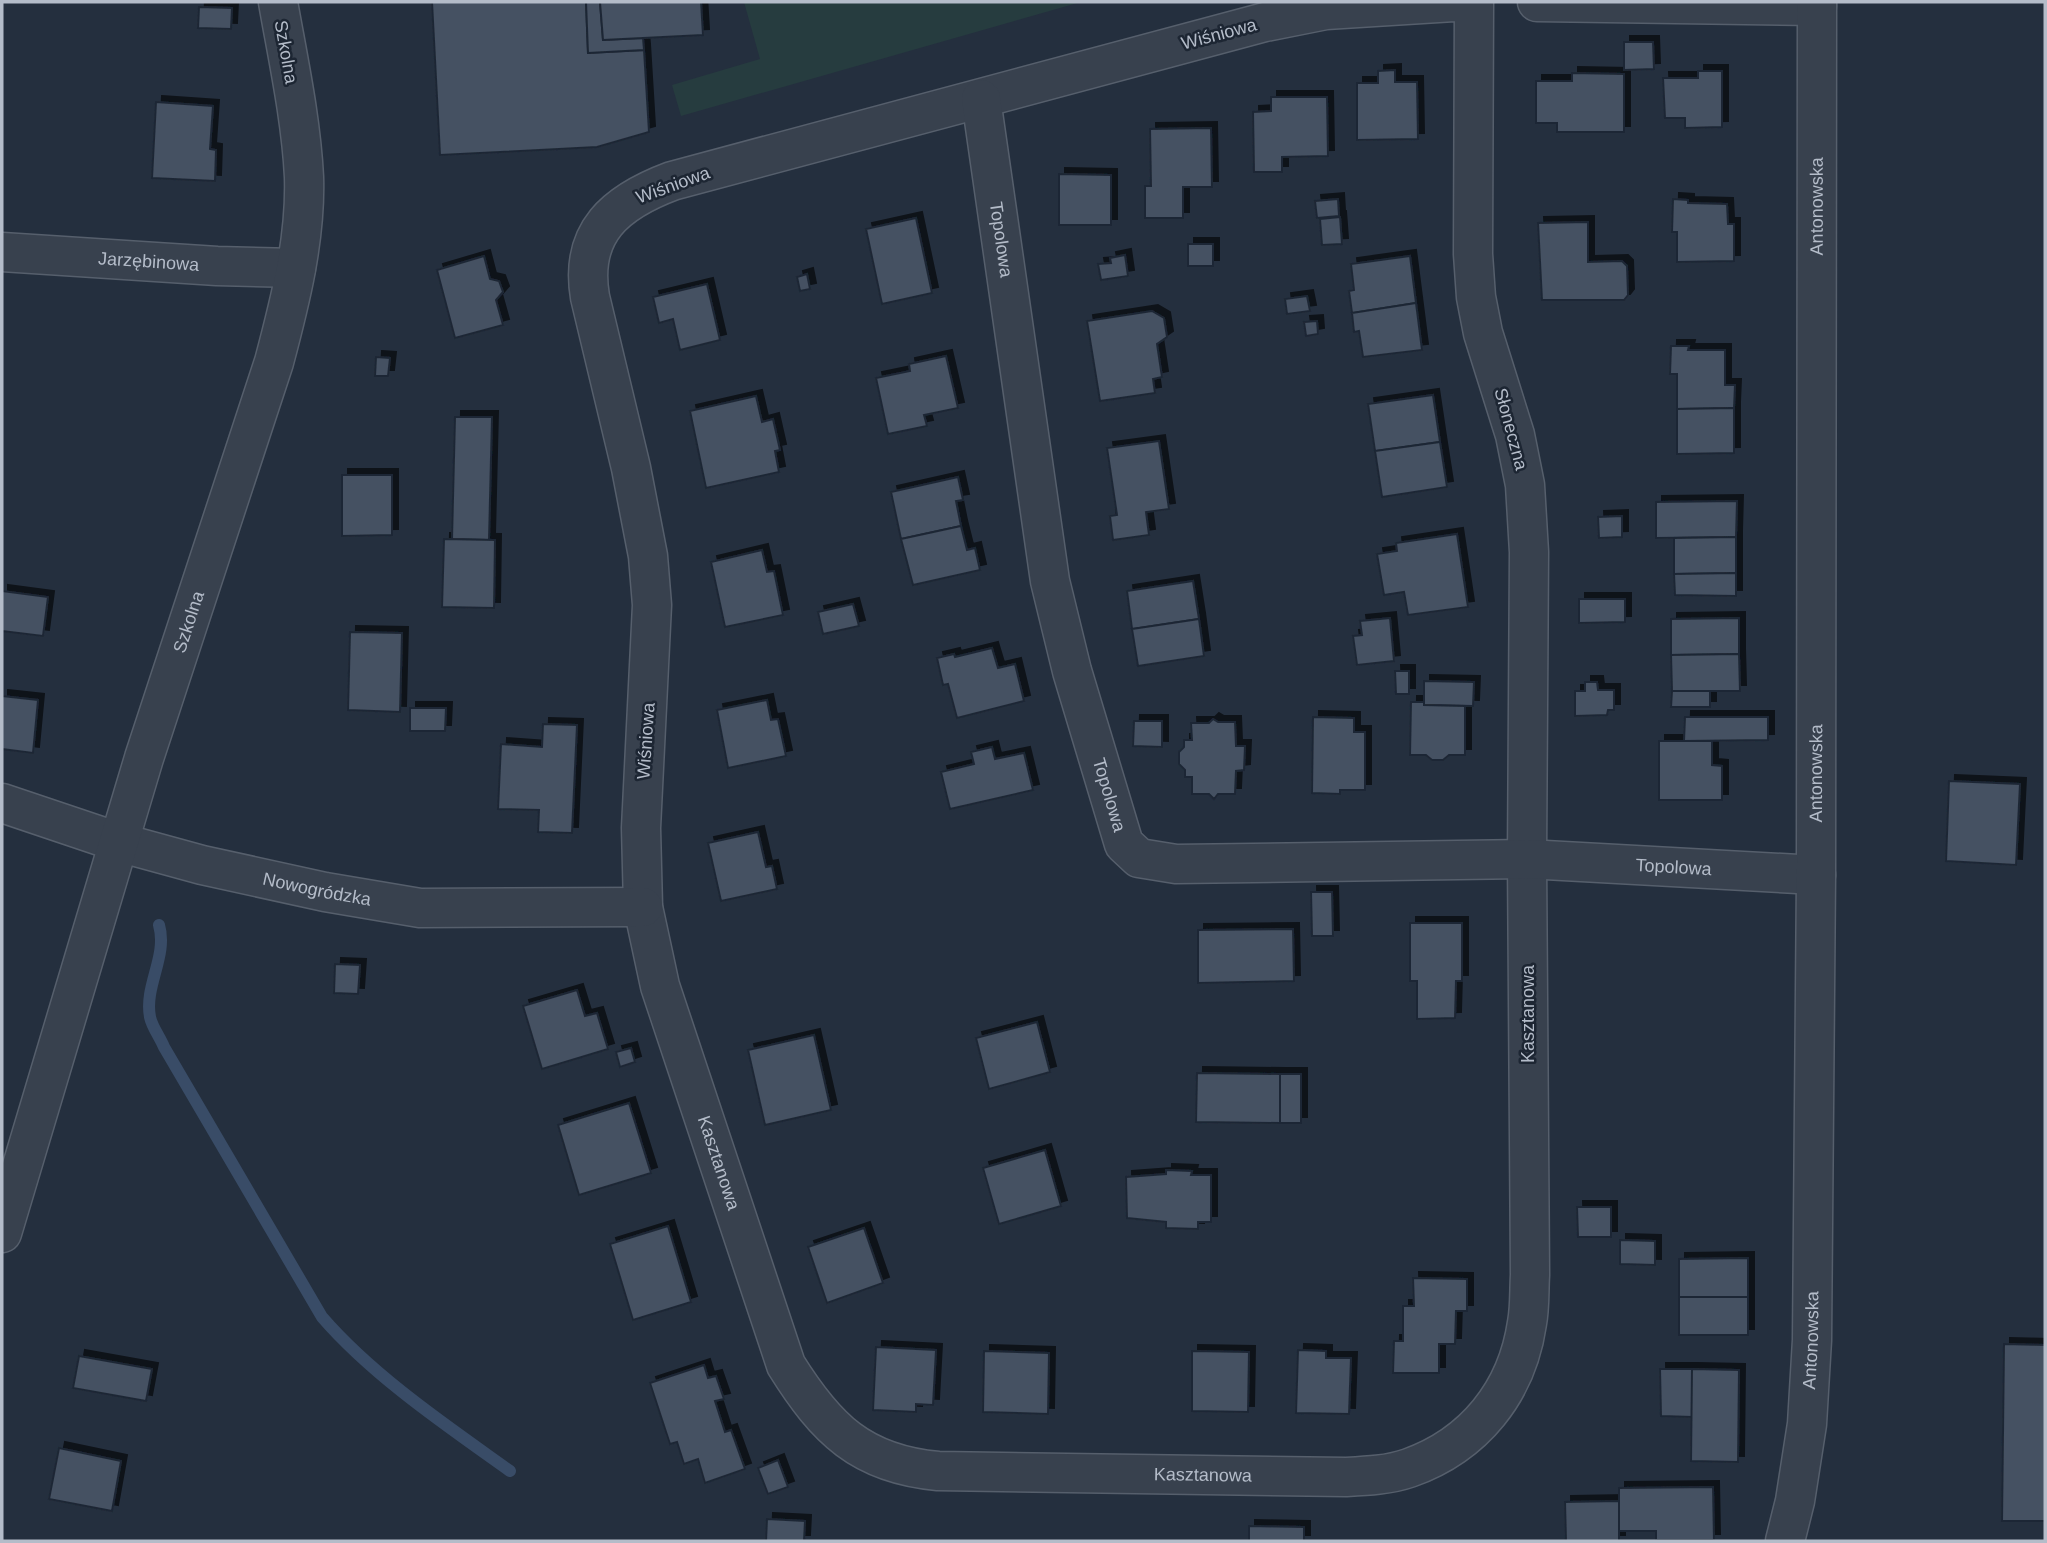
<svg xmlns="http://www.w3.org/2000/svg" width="2047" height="1543" font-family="Arial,sans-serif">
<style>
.park{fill:#263c3f}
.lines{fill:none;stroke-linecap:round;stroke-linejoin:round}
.stream{stroke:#394c67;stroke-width:12}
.building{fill:#455162;stroke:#1f2835;stroke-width:2;filter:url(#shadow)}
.street-casing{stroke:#565f6c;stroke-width:41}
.street{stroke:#38414e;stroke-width:38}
.labels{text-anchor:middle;stroke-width:5;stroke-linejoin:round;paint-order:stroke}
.street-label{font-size:18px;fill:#b4bcc9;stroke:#1d2633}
</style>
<defs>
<filter id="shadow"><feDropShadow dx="6" dy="-6" stdDeviation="0" flood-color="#0009"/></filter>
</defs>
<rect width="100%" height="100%" fill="#242f3e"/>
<path class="park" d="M744,2H1081L681,116L672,85L760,59Z"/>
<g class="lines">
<path class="stream" d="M159,925C168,956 144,986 150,1017C152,1027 160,1037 164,1047L322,1317C373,1376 447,1426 510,1471"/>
</g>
<g class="building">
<path d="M432,2H586L588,53L644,50L649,132L597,147L440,155Z"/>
<path d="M586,2H600L603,40L643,38L644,50L588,53Z"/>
<path d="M600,2H701L703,35L603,40Z"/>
<path d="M199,7L232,8L231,29L198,28Z"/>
<path d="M1624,42H1653L1654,69L1624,70Z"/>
<path d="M1395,70V82H1417L1418,139L1357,140V83H1378V71Z"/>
<path d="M1698,71H1722V127L1685,128V118H1665L1663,78H1698Z"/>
<path d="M1572,73L1624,74V132H1557V123H1536V81H1572Z"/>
<path d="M1271,97H1327L1328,156L1282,157V172H1254L1253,112L1271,111Z"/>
<path d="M156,102L213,106L210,149L216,150L215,181L152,178Z"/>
<path d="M1211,128L1212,187H1183V218H1145V186H1151L1150,129Z"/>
<path d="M1059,174L1111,175V225H1059Z"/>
<path d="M1338,199L1339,216L1317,218L1315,201Z"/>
<path d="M1673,199L1688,200V203L1727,204L1728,224H1734V261L1677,262V232H1672Z"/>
<path d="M1340,217L1342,244L1322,245L1320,219Z"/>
<path d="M916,218L932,293L882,304L866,229Z"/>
<path d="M1588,222V262L1622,261L1627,266L1628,295L1624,300H1542L1538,223Z"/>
<rect x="1188" y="244" width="25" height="22"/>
<path d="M1125,255L1128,276L1101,280L1098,264L1111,263L1110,258Z"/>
<path d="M484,256L490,279L499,281L503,292L496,300L503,325L455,338L437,270Z"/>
<path d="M1410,256L1416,303L1352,313L1349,291L1354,290L1351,264Z"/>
<path d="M807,274L810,289L800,291L797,277Z"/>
<path d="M707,284L720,340L680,350L673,319L659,323L653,297Z"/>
<path d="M1307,296L1310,311L1287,314L1285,299Z"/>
<path d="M1416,303L1422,350L1363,357L1359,331L1354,332L1352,313Z"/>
<path d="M1152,311L1164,318L1167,337L1157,344L1162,377L1153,379L1155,393L1100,401L1087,321Z"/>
<path d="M1317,321L1318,334L1306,336L1304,322Z"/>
<path d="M1671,346H1689L1688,350H1725V385H1735L1734,408L1677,409V374H1670Z"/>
<path d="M946,356L958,408L924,415L927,426L888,434L876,378L910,371L909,364Z"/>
<path d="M376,357L390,358L388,376H375Z"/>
<path d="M1433,395L1440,442L1375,451L1368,404Z"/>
<path d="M756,396L762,422L773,419L780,450L775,451L779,472L706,488L690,411Z"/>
<path d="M1734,408V453L1677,454V409Z"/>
<path d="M455,417H492L489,540L452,539Z"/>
<path d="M1159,441L1169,509L1146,512L1149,535L1113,540L1110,516L1117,515L1107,448Z"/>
<path d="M1440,442L1447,487L1382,497L1375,451Z"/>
<path d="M342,475H392V535L342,536Z"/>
<path d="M958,477L963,500L956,501L961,526L901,539L891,492Z"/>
<path d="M1737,501L1736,537L1656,538V502Z"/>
<path d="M1622,516V537L1599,538L1598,517Z"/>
<path d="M961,526L967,550L975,548L980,570L913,585L901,539Z"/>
<path d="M1457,534L1468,607L1408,615L1404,592L1384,595L1377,554L1397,551L1396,543Z"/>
<path d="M1736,537V573L1674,574V538Z"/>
<path d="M444,539L495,540L494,608L442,607Z"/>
<path d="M762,550L767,572L774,571L783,615L725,627L711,562Z"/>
<path d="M1736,573V596L1675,595L1674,574Z"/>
<path d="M1193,581L1199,619L1132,629L1127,591Z"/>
<path d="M2,591L48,597L43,636L2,631Z"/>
<path d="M1579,599H1625V622L1579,623Z"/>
<path d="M853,604L859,626L823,634L818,612Z"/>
<path d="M1390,618L1394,661L1357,665L1353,636L1362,635L1360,621Z"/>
<path d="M1739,618V654L1671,655V619Z"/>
<path d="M1199,619L1204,656L1138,666L1132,629Z"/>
<path d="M350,632L402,633L400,712L348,710Z"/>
<path d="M992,648L998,668L1015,664L1024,701L957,718L948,684L943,685L937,658L954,654L955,657Z"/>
<path d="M1739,654L1740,691H1672L1671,655Z"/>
<path d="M1395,671H1409V694H1396Z"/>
<path d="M1424,681L1474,682L1473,706L1424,705Z"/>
<path d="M1585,682H1597L1598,690H1614V710H1608L1607,715L1575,716V691H1585Z"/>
<path d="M1672,691H1710V707H1671Z"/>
<path d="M2,696L38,700L33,753L2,749Z"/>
<path d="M767,700L771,720L778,719L786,756L728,768L717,710Z"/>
<path d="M1411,702H1424V705L1465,706V755H1449L1443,760H1432L1426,755H1410Z"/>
<path d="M410,708H446L445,731H410Z"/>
<path d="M1313,717L1354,718V732H1365V790H1340V794L1312,793Z"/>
<path d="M1685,717H1768V740L1684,741Z"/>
<path d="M1213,719L1218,722H1235L1236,746H1245L1244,770L1236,771L1235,794H1218L1214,799L1209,794H1192V777H1185V770L1179,764V752L1184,747V740H1192L1191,723H1209Z"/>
<path d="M1134,721H1162V747L1133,746Z"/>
<path d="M543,724L577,725L572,833L538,832L539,810L498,809L501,744L542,747Z"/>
<path d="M1659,741H1712V765L1722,766V800H1659Z"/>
<path d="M992,747L995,759L1024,753L1033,790L950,809L941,772L974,764L971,752Z"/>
<path d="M1949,781L2020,784L2016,865L1946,861Z"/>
<path d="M758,832L766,867L772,866L777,889L721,901L708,843Z"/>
<path d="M1311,892H1332L1333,936H1312Z"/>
<path d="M1410,923H1462V981H1456L1455,1018L1417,1019V981H1410Z"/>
<path d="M1293,929L1294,981L1198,983V930Z"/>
<path d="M335,964L360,965L358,994L334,993Z"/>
<path d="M577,990L585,1016L597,1013L608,1049L542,1069L523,1006Z"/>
<path d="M1037,1022L1050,1072L989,1089L976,1038Z"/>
<path d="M814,1035L831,1110L765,1125L748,1050Z"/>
<path d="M631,1048L635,1062L620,1067L616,1052Z"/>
<path d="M1197,1073L1280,1074V1123L1196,1122Z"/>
<rect x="1280" y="1074" width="21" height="49"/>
<path d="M629,1103L651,1173L579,1195L558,1125Z"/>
<path d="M1045,1150L1061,1206L999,1224L983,1168Z"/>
<path d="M1166,1170L1192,1171L1191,1175H1211V1222H1198V1229L1166,1228V1222L1127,1218L1126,1177L1166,1174Z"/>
<path d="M1577,1207H1611V1237H1578Z"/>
<path d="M668,1226L691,1302L633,1320L610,1244Z"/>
<path d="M864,1228L883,1283L827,1303L808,1247Z"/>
<path d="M1620,1240L1655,1241V1265L1620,1264Z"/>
<path d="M1748,1258V1297H1679V1259Z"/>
<path d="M1413,1278L1467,1279V1311H1456L1455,1344H1439V1373H1393L1394,1341H1403V1306H1414Z"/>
<rect x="1679" y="1297" width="69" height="38"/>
<path d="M2004,1344L2045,1345V1521H2002Z"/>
<path d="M876,1347L936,1350L933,1405L916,1404V1412L873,1410Z"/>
<path d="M1298,1350L1326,1351V1358H1351L1349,1414L1296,1413Z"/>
<path d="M984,1351L1049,1353L1048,1414L983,1412Z"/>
<path d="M1192,1351L1249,1352L1248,1412L1192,1411Z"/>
<path d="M79,1356L152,1369L146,1401L73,1388Z"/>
<path d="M704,1365L708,1378L716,1376L724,1399L715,1401L725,1432L731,1430L745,1469L705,1483L698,1459L684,1464L677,1442L670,1444L650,1383Z"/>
<path d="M1660,1369H1692V1417L1661,1416Z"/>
<path d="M1692,1369L1739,1370L1738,1462L1691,1461Z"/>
<path d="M59,1448L121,1461L112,1511L49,1499Z"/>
<path d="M778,1460L788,1487L768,1494L758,1468Z"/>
<path d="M1713,1487L1714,1540H1656V1531H1619V1488Z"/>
<path d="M1619,1501V1541H1566L1565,1502Z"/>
<path d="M767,1519L805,1521L804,1541H766Z"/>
<path d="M1249,1526L1304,1527V1541H1249Z"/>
</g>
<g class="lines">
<defs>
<g id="street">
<path id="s1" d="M1454,2L1326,10L1265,22L672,181C616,202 579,232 590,297L631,468L648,556L652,605L641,828L643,907L660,986L786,1365C826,1429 861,1464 938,1471L1346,1477C1367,1476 1389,1475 1409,1468C1474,1445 1517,1392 1527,1323C1530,1307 1529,1291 1530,1275L1527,859L1529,552L1525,485L1515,435L1483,333L1476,297L1473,254L1474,2"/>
<path d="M1537,2L1817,6"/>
<path id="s2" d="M981,99L1050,581L1072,671L1124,844L1139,858L1176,864L1527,859L1816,875"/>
<path id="s3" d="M2,252L217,266L296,268"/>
<path id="s4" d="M2,803L118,842L202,865L325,892L420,908L643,907"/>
<path id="s5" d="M2,1233L144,758L274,362C290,302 306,239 304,177C301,118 288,59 278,2"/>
<path id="s6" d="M1785,1541L1795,1501L1807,1424L1812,1340L1816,875L1817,2"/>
</g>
</defs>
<use href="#street" class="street-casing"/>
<use href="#street" class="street"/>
</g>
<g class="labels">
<g class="street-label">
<text transform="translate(1219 34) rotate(-15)" y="6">Wiśniowa</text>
<text transform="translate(286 52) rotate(80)" y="6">Szkolna</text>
<text transform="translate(673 185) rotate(-20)" y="6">Wiśniowa</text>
<text dy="6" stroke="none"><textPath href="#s6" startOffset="1337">Antonowska</textPath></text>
<text dy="6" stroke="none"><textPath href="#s2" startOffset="142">Topolowa</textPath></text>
<text dy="6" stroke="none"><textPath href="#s3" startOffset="147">Jarzębinowa</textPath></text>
<text transform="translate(1511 429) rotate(75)" y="6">Słoneczna</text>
<text dy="6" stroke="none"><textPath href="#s5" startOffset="639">Szkolna</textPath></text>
<text transform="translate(646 741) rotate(-86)" y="6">Wiśniowa</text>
<text dy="6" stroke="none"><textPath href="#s6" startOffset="770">Antonowska</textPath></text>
<text dy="6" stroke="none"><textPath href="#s2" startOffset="709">Topolowa</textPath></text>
<text dy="6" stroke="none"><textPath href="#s2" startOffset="1316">Topolowa</textPath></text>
<text dy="6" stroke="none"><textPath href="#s4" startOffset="327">Nowogródzka</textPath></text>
<text transform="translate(1528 1014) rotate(-90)" y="6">Kasztanowa</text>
<text dy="6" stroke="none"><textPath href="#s1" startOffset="1846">Kasztanowa</textPath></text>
<text dy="6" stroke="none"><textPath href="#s6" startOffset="203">Antonowska</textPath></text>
<text dy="6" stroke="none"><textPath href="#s1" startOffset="2518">Kasztanowa</textPath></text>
</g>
</g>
<rect width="2047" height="1543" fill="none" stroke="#b4bcc9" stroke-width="7"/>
</svg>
